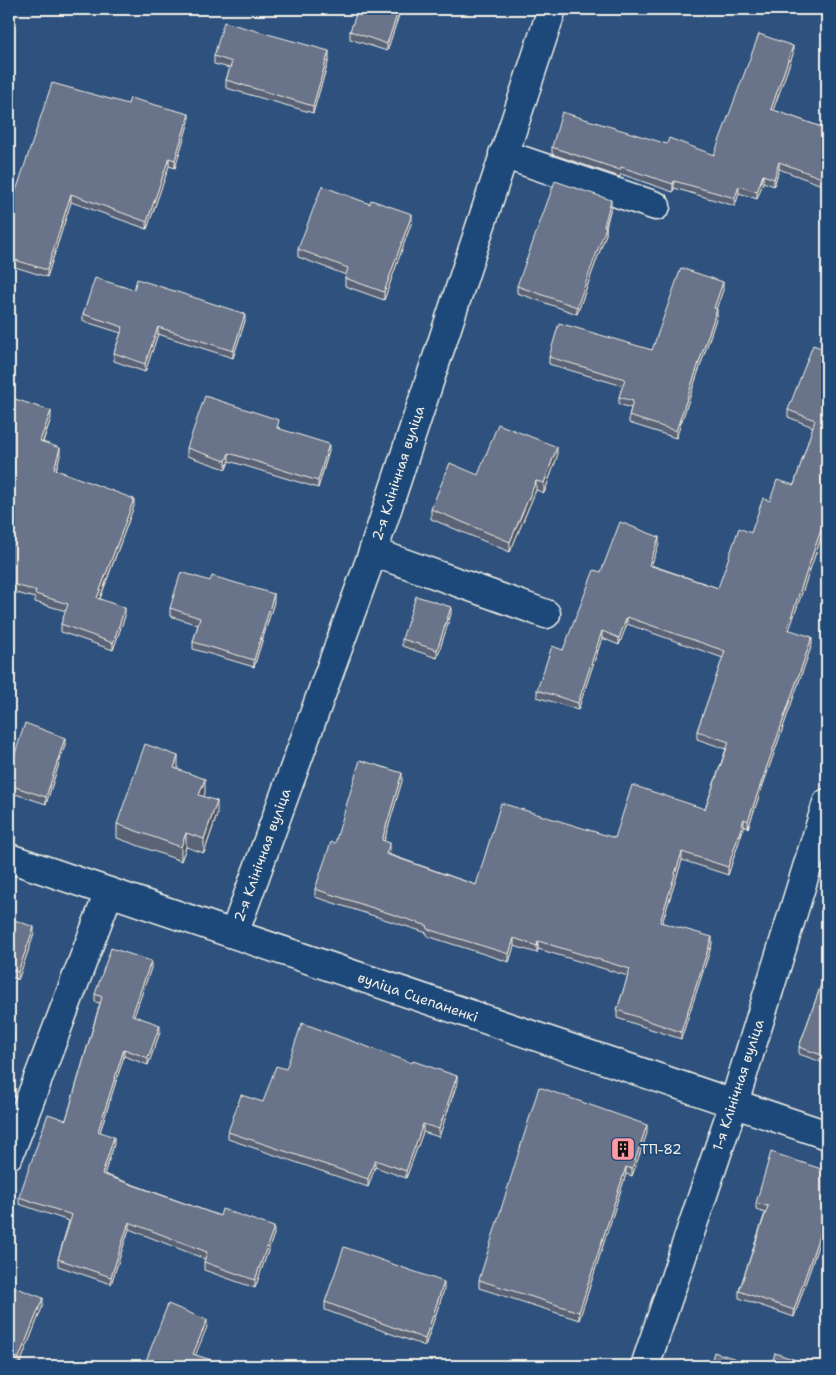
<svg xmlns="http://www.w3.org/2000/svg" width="836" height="1375" font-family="'Shantell Sans',sans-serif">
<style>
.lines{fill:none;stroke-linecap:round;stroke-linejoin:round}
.minor-casing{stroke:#f4f1e8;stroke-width:31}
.minor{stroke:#1f4a7a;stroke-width:28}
.wall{fill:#5a6376;stroke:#f4f1e8}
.shaded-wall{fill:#4a5060;stroke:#f4f1e8}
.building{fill:#697389;stroke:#f4f1e8}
.labels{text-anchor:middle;stroke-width:4;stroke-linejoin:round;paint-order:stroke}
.street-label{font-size:14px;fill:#f4f1e8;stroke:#1f4a7a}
.poi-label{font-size:14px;fill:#f4f1e8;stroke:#1f4a7a;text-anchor:start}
</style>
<rect width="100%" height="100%" fill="#2e527d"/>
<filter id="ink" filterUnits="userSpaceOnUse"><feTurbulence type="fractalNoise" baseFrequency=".02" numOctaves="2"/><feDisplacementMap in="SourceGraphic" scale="10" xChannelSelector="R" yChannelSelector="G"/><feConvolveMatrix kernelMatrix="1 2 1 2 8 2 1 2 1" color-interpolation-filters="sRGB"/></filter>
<g filter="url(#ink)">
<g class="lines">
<defs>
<g id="minor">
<path d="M503,154L656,206"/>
<path d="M373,552L546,614"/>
<path d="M9,858L827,1135"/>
<path d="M234,934L373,552L552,9"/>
<path d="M9,1155L109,892"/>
<path d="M645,1366L734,1103L827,803"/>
</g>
</defs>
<use href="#minor" class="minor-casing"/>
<use href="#minor" class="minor"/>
</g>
<g class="wall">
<path d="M401,9L387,51L350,39V31Z"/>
<path d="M793,54L773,110L827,129V187L779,169L774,186L763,182L757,199L739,193L735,206L674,188L673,192L621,174L620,177L552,154V147L667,144L714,155Z"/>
<path d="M214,56L329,59L313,113L226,88V80L230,68L214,64Z"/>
<path d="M189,121L175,168L169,166L147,229L71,202L47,277L9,265V212Z"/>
<path d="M611,207L606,227V234L577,314L517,293V286Z"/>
<path d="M412,221L384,300L345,286V278L346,275L298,257V249Z"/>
<path d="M134,290L245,321L233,358L158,334L145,372L114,361V353L121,333L83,321V314Z"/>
<path d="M723,290L716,309L717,316L676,438L629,423V416L631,408L619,404V397L623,386L549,364V357L652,350Z"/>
<path d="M827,350V533L823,532L789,630L812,644L748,828L744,826L728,875L682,860L662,923L712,944L681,1039L617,1018V1010L628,976L538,949L537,953L514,946L509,962L427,936V933L315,897V889L335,843L402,781L384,841L390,850L388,854L476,885L615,838L705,809L726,749L697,739V731L723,658L627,624L619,645L602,638L578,710L537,697V690L563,650L601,572L659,544L651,565L718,588L770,501L794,485L813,427L788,417V410Z"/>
<path d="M9,397L51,418L43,442L60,456L56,470L134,506L100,599L125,616L113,650L61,632V624L66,611L35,602V598L9,591Z"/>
<path d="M279,427V429L329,451L318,488L229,461L226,469L187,456V448Z"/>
<path d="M557,457L544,493L536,490L510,552L431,519V509L478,475Z"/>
<path d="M274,602L254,667L193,649V642L198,625L170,616V608Z"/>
<path d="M451,614L437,658L402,646V639Z"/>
<path d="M65,745L46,804L9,792V772Z"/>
<path d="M178,770L205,793L203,796L217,815L204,853L186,847L181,861L117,838V824Z"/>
<path d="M9,918L34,934L18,980L9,976Z"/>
<path d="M151,968L134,1016L160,1032L148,1065L124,1056L100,1132L114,1144L104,1174L220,1216L274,1234L255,1288L204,1270V1262L205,1259L129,1229L111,1284L58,1266V1259L69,1221L19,1204V1197L66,1120L100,1003L95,1002V994Z"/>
<path d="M827,968V1064L799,1054V1047Z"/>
<path d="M286,1069L457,1083L439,1137L423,1132L406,1178L375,1167L368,1187L228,1139V1132L263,1102Z"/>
<path d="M647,1133L632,1176L626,1174L579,1320L479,1288V1280Z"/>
<path d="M827,1171V1229L824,1228L794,1317L739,1298V1291L765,1213L756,1210V1203Z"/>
<path d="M9,1285L43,1305L19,1366L9,1362Z"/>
<path d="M444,1290L425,1346L325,1310V1302Z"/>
</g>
<g class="shaded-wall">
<path d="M399,9H401L387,51V44Z"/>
<path d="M793,46V54L771,116V109Z"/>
<path d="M329,51V59L313,113V106Z"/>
<path d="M189,114V121L175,168V160Z"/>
<path d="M169,158V166L147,229V222Z"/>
<path d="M779,162V169L774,186V179Z"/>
<path d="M763,175V182L757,199V192Z"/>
<path d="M674,181V188L673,192V184Z"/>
<path d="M739,186V193L735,206V198Z"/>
<path d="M71,194V202L47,277V270Z"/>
<path d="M611,200V207L605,228L606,227V234L577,314V307Z"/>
<path d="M412,214V221L384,300V292Z"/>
<path d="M723,282V290L714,315V308Z"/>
<path d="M717,309V316L676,438V431Z"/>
<path d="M245,314V321L233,358V351Z"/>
<path d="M158,327V334L145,372V364Z"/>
<path d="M51,411V418L40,449V441Z"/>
<path d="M329,444V451L318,488V481Z"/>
<path d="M557,447V457L544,493V483Z"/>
<path d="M60,448V456L54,476V469Z"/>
<path d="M229,453V461L226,469V461Z"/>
<path d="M536,481V490L510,552V542Z"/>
<path d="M134,499V506L97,606V598Z"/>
<path d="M823,524V532L787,636V629Z"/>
<path d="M659,537V544L649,572V565Z"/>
<path d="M274,594V602L254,667V660Z"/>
<path d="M451,607V614L437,658V650Z"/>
<path d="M125,608V616L113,650V643Z"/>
<path d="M627,617V624L619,645V638Z"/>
<path d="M602,631V638L578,710V703Z"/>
<path d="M812,637V644L748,828V821Z"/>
<path d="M65,738V745L46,804V797Z"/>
<path d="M178,756V770L174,768Z"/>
<path d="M402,773V781L382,848V840Z"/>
<path d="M205,779V793L199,809V795Z"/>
<path d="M217,801V815L204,853V839Z"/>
<path d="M744,819V826L728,875V867Z"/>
<path d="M186,833V847L181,861V847Z"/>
<path d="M390,843V850L386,861V854Z"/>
<path d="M682,852V860L660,929V922Z"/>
<path d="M34,927V934L18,980V972Z"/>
<path d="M712,937V944L681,1039V1032Z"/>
<path d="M514,938V946L509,962V954Z"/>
<path d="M538,941V949L537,953V946Z"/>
<path d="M151,961V968L132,1022V1015Z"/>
<path d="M160,1025V1032L148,1065V1058Z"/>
<path d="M14,1032V1039L9,1055V1048Z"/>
<path d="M124,1049V1056L98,1138V1131Z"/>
<path d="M457,1076V1083L439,1137V1129Z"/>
<path d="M423,1124V1132L406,1178V1171Z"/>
<path d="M647,1125V1133L632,1176V1169Z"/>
<path d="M114,1137V1144L102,1181V1174Z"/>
<path d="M375,1160V1167L368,1187V1179Z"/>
<path d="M626,1167V1174L579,1320V1312Z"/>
<path d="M824,1221V1228L794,1317V1310Z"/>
<path d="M129,1222V1229L111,1284V1277Z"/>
<path d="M274,1227V1234L255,1288V1280Z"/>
<path d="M444,1282V1290L425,1346V1339Z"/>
<path d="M43,1298V1305L19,1366V1358Z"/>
<path d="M207,1320V1327L193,1361V1354Z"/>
</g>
<g class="building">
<path d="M358,9H399L387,44L350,31Z"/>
<path d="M224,22L329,51L313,106L226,80L232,62L214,56Z"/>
<path d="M759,34L793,46L771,109L827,129V180L779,162L774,179L763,175L757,192L739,186L735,198L674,181L673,184L621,167L620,170L552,147L562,112L667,144L669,138L714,155Z"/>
<path d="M52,83L128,104L130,98L189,114L175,160L169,158L147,222L71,194L47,270L9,258V212Z"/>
<path d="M555,181L611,200L604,226L606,227L577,307L517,286Z"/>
<path d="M322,186L370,204L371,200L412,214L384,292L345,278L348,268L298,249Z"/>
<path d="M681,268L723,282L714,308L717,309L676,431L629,416L633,401L619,397L625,379L549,357L559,323L652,350Z"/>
<path d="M95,278L134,290L137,279L245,314L233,351L158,327L145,364L114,353L123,327L83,314Z"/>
<path d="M813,345L827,350V526L823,524L787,629L812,637L748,821L744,819L728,867L682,852L660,922L712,937L681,1032L617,1010L630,969L538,941L537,946L514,938L509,954L427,929L428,926L315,889L331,842L335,843L360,760L402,773L382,840L390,843L386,854L476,885L501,803L615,838L632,785L705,809L729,742L697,731L725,651L627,617L619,638L602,631L578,703L537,690L552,646L563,650L594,570L601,572L620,522L659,537L649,565L718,588L739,528L751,533L763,498L770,501L777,480L794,485L815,420L788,410Z"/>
<path d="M205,396L279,420L277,428L329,444L318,481L229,453L226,461L187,448Z"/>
<path d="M9,397L51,411L40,441L60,448L54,469L134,499L97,598L125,608L113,643L61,624L68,604L35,594L36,591L9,583Z"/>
<path d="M498,424L557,447L544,483L536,481L510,542L431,509L450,463L478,475Z"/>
<path d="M181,572L210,581L212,576L274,594L254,660L193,642L200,618L170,608Z"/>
<path d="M416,596L451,607L437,650L402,639Z"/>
<path d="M25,723L65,738L46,797L9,785V772Z"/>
<path d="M145,744L178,756L174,768L205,779L199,795L217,801L204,839L186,833L181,847L117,824Z"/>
<path d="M9,918L34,927L18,972L9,969Z"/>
<path d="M111,948L151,961L132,1015L160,1025L148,1058L124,1049L98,1131L114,1137L102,1174L220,1216L222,1209L274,1227L255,1280L204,1262L207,1252L129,1222L111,1277L58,1259L72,1215L19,1197L48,1114L66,1120L102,997L95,994Z"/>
<path d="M827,968V1057L799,1047Z"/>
<path d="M302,1023L412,1063L413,1061L457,1076L439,1129L423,1124L406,1171L375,1160L368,1179L228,1132L241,1095L263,1102L276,1066L286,1069Z"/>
<path d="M9,1030L14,1032L9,1048Z"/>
<path d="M539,1087L647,1125L632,1169L626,1167L579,1312L479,1280Z"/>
<path d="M771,1152L827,1171V1222L824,1221L794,1310L739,1291L768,1206L756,1203Z"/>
<path d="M344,1247L444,1282L425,1339L325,1302Z"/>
<path d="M9,1285L43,1298L19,1358L9,1354Z"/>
<path d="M168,1304L207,1320L193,1354L226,1365V1366H144Z"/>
<path d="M714,1352L758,1366H710Z"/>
<path d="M775,1353L813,1366H771Z"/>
</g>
</g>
<defs>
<symbol id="building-square" viewBox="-11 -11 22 22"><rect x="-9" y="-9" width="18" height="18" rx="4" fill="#ff9aa2" stroke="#1f4a7a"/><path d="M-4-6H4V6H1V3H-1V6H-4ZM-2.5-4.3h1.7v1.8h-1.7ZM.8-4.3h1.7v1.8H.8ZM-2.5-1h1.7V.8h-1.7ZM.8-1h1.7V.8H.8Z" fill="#111"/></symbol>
</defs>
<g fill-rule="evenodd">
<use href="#building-square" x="609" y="1135" width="28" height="28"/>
</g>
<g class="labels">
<g class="street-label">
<text transform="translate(398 473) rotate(-72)" y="5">2-я Клінічная вуліца</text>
<text transform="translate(262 855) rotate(-70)" y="5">2-я Клінічная вуліца</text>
<text transform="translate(418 997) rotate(19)" y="5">вуліца Сцепаненкі</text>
<text transform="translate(738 1085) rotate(-72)" y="5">1-я Клінічная вуліца</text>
</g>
<g class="poi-label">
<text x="640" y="1154">ТП-82</text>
</g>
</g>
<rect width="836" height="1375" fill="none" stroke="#1f4a7a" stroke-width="30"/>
<rect x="15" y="15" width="806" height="1345" fill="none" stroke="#f4f1e8" stroke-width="2" filter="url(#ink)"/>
</svg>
